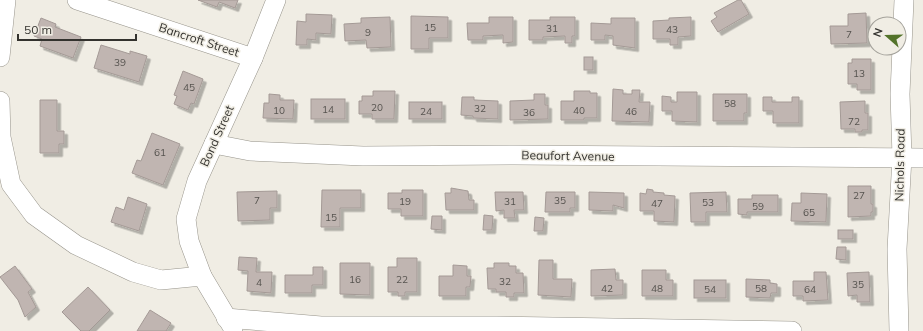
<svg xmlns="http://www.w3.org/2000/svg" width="923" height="331" font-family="Mulish,sans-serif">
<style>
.building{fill:#c0b5b1;stroke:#a49a96;filter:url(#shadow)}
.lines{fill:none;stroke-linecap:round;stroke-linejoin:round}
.minor-casing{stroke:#97948b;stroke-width:20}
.minor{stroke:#fff;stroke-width:19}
.labels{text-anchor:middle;stroke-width:3;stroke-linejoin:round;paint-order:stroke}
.number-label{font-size:10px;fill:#56534f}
.street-label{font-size:12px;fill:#33322e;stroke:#f0ede4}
</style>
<defs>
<filter id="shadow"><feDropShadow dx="3.5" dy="3.5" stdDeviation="0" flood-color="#0004"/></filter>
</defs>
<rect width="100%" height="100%" fill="#f0ede4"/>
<g class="building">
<path d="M198,0H238L235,8L219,2L217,7Z"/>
<path d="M738,0H741L749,14L718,32L711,21L717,17L714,13Z"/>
<path d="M866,13L867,43L831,44L830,26H848V14Z"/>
<path d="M306,14L332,15L331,34L316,33V40L307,39V45H296L297,21L306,22Z"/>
<path d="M411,16L448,17V38H429V49H411Z"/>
<path d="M390,17L391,47L367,48L366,40L345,41L344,24L361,23V18Z"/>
<path d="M489,17H513V42L503,43V35L483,36V40H468L467,23H489Z"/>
<path d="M550,17H575V36H572V43H565V36L543,37V40H529V20H550Z"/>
<path d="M691,17V36L678,37V45H670V39H653V21L669,20V18Z"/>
<path d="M41,18L56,24L55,27L81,37L73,58L40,46L42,39L34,36Z"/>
<path d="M611,18H635V48L613,45V36L605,35V40H591V23L611,24Z"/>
<path d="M101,45L130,54V51L147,56L139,82L94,68Z"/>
<rect x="584" y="57" width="9" height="13"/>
<path d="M852,59H871V90H857V84H848V63H852Z"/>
<path d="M183,71L203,79L194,104L191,103L188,110L174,104L177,96L174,95Z"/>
<path d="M613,89L623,90V94H632V90H640L639,102H650L649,122L612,121Z"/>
<path d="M373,91H395L394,119H372V114H359V101H362V96H373Z"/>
<path d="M574,91H590V93H597V118H584V120H561V101H574Z"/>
<path d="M677,92H697V122L672,121V111H662V96L671,97V102H677Z"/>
<path d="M269,94L280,95V100H294L293,119L263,118L264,103H269Z"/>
<path d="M534,94H545V105H548V119L510,120V101L534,100Z"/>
<path d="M713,94H747V113H744V121H713Z"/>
<path d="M462,97H474V100L498,101V119L473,118V116L461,115Z"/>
<path d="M763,97H772V102H792V97H799V123H773V111H763Z"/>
<rect x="311" y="99" width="34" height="20"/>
<path d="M40,100H57V131H64V144H59V153H40Z"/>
<path d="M865,101V113H868V130H862V132H855V129H841L840,102Z"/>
<rect x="409" y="102" width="33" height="17"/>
<path d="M152,133L180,144L163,185L132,173L137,160L141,161Z"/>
<path d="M848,186H871V204H873V212H871V216L848,217Z"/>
<path d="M451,188L468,191L469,200H474V210H446L445,193H451Z"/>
<path d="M647,189L653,190V192L664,193V195L675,196L674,222L654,221V211H640V193L646,194Z"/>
<path d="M322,190H361V208H340V227H321Z"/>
<path d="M402,190H423V216H401V209H388V193H402Z"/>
<path d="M277,191V208H270V220L238,221L237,192Z"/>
<path d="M495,192H523L524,210H514L515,218H504V210L496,211Z"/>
<path d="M546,192H575V208H570V212H545Z"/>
<path d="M589,192L624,193V208L613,205V211L589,210Z"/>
<path d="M726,192L727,212H706V222H691L690,193Z"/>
<path d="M801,193L827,194L826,222L791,221L792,203H801Z"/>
<path d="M752,195H778V212H747V215L738,214V199H752Z"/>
<path d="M128,197L147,204L139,231L111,222L116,207L124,210Z"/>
<path d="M484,215L493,216L492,230H483Z"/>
<path d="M432,216H442V230L431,229Z"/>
<path d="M535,217L544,218L543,231H534Z"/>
<rect x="838" y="230" width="15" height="9"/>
<path d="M837,247H846V260L836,259Z"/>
<path d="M239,257L257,258L256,272H272L271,293L247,291L248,271L238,270Z"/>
<path d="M397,258H417V292H405V296H398V292H388V267H397Z"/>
<path d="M539,260H553V279H572L571,297L538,295Z"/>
<path d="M340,263H370V295L340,294Z"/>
<path d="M494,263H509V266H516V273H523L524,293H514V297H506V292H496V289H488L487,268H494Z"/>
<path d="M453,265L467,266V276H471L470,287H466V296H439V276H453Z"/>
<path d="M15,266L32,289L28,292L36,307L25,317L18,300L0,277Z"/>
<path d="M313,267H323V285H312V293H285V275H313Z"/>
<path d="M615,269L616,280H623V295L591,296V270Z"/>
<path d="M642,270H666V280H673V296H642Z"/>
<path d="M814,272H826L828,300L803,301V296H793V281H814Z"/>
<path d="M869,272L870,302H857V295L848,296L847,273Z"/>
<path d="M746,279L770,280V283L777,284V293H771L770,298L746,297Z"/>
<rect x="694" y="280" width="32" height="18"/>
<path d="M88,287L110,310L89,331H81L62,312Z"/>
<path d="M150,310L171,323L166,331H137Z"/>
</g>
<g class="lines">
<defs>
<g id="minor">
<path d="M77,0L253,58"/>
<path d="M0,57L6,0"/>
<path d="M0,101L1,137L11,184L34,215L76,245L133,272L161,280L202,276L233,328"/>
<path d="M214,144L250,151L363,156L514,155L923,158"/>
<path d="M202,276L189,241L186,219L197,181L253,58L276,0"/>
<path d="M226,318L321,326H497L792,331"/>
<path d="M899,331L897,249L902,157L900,94L904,0"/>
</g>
</defs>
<use href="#minor" class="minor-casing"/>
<use href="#minor" class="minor"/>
</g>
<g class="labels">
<g class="number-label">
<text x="430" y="31">15</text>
<text x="552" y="32">31</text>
<text x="672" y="33">43</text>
<text x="368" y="36">9</text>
<text x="849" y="38">7</text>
<text x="120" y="66">39</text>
<text x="859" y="77">13</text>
<text x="189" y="91">45</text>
<text x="730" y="107">58</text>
<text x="377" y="111">20</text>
<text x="480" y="112">32</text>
<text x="328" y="113">14</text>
<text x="279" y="114">10</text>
<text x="579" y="114">40</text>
<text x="426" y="115">24</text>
<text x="631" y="115">46</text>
<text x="529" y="116">36</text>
<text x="854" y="125">72</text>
<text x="160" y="156">61</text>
<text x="859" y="199">27</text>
<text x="257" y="204">7</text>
<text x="560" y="204">35</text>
<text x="405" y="205">19</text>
<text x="510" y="205">31</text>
<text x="708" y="206">53</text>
<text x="657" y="207">47</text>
<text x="758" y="210">59</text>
<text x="809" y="216">65</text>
<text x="331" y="221">15</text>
<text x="355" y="283">16</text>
<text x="402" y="283">22</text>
<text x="505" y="285">32</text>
<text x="259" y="286">4</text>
<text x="858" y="288">35</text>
<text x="607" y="292">42</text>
<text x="657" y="292">48</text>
<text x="761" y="292">58</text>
<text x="710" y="293">54</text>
<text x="810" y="293">64</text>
</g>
<g class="street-label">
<text transform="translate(199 40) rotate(18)" y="4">Bancroft Street</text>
<text transform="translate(217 136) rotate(-66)" y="4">Bond Street</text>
<text transform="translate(568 156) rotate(1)" y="4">Beaufort Avenue</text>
<text transform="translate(900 165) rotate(-89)" y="4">Nichols Road</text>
</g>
</g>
<g transform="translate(887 36) rotate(290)"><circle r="19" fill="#f0ede4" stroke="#a4a29b"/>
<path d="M0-3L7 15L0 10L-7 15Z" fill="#53732a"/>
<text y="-6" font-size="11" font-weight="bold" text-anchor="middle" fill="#33322e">N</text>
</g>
<path d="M18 34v6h118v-6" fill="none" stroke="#33322e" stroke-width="2"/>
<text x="24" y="34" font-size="12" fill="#33322e" stroke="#f0ede4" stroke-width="3" paint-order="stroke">50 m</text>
</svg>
